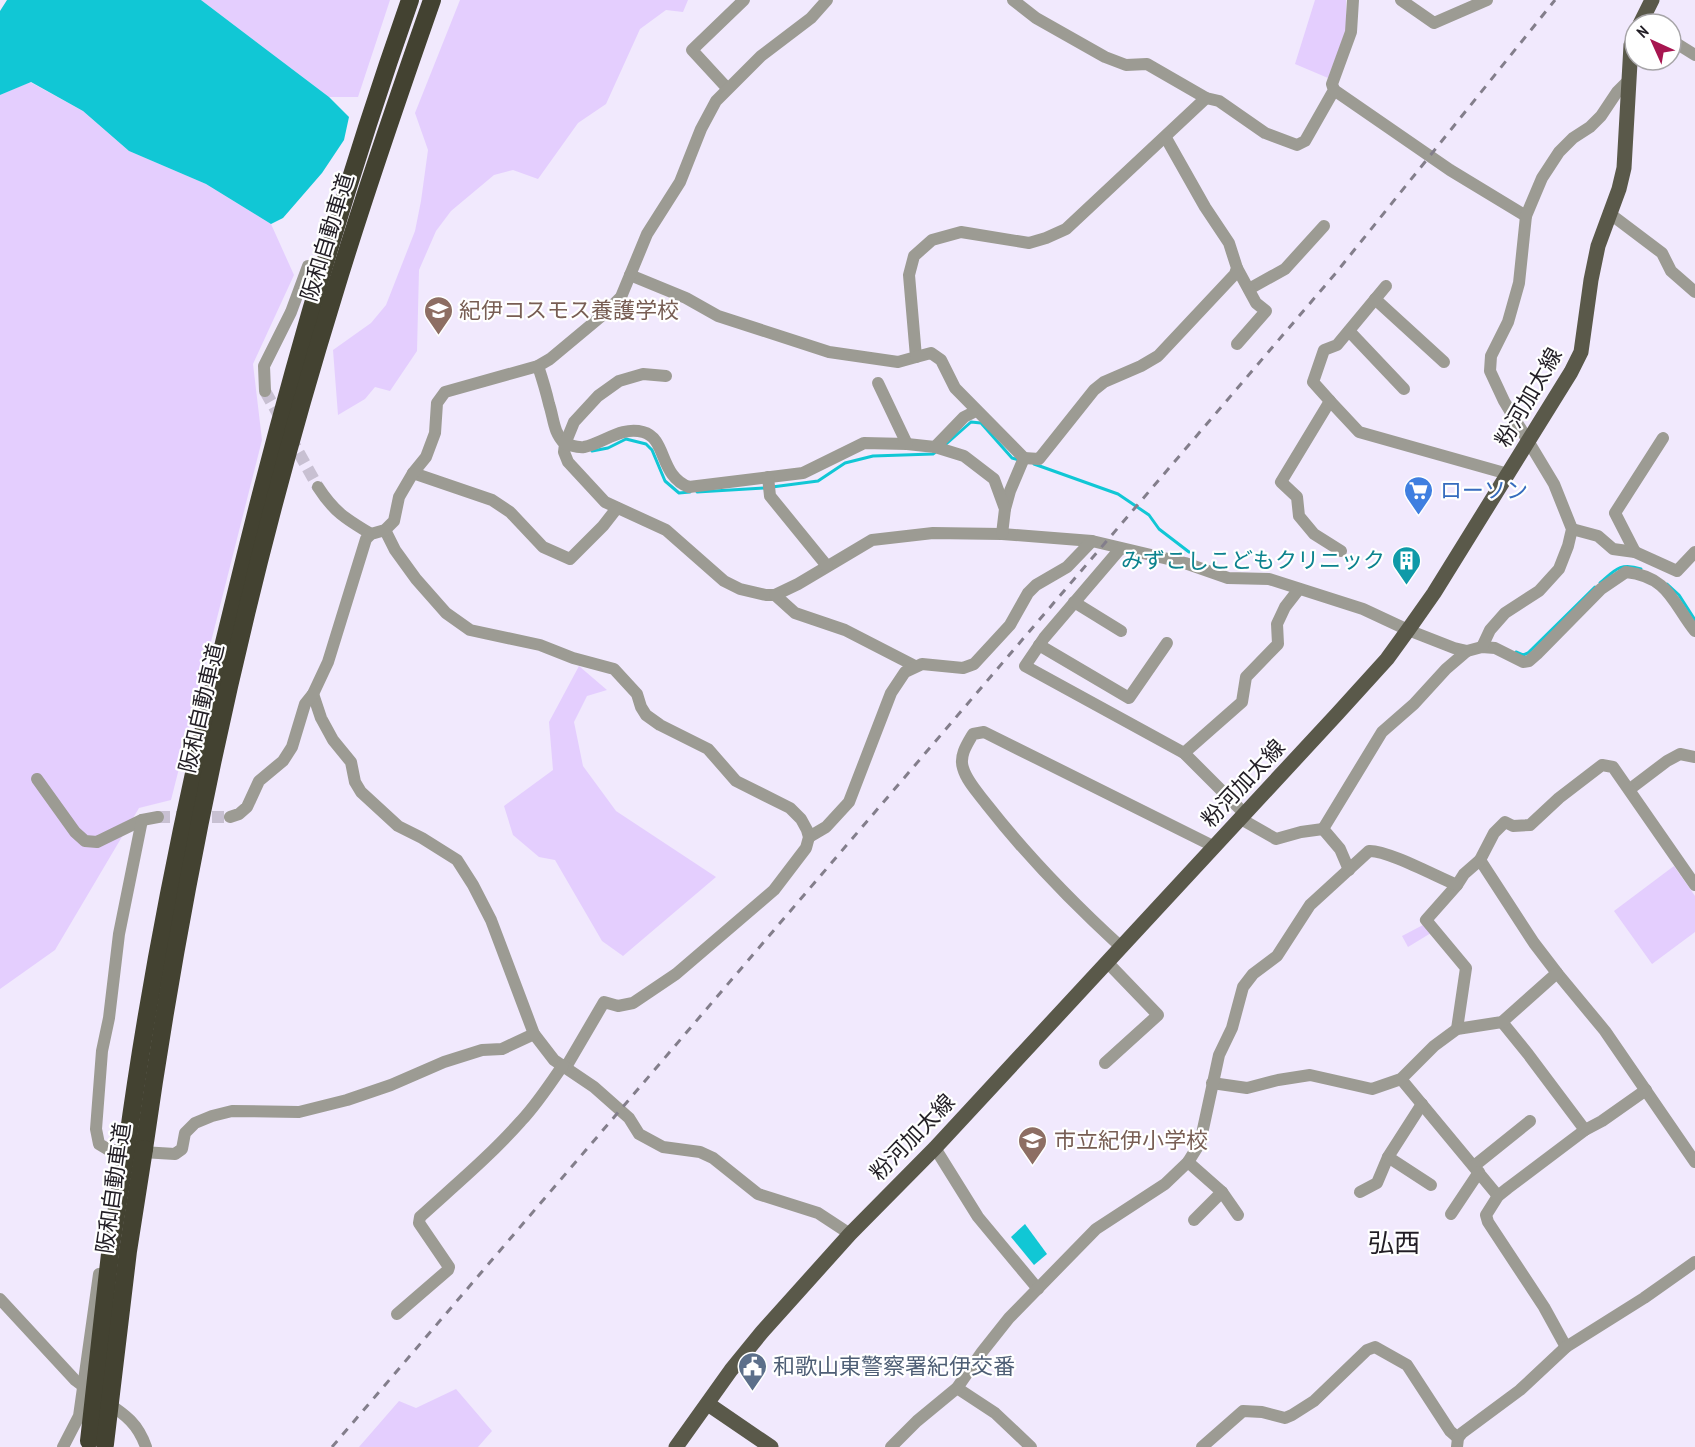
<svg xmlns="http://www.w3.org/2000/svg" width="1695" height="1447" font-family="'PT Sans Narrow','Noto Sans JP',sans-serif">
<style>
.green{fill:#e4cefe}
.water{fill:#11c7d5}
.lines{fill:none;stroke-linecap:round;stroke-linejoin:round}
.stream{stroke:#11c7d5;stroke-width:3}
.minor-tunnel{stroke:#c8c0d2;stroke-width:12;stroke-dasharray:12 6;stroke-linecap:butt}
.minor{stroke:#9c9b93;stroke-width:12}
.major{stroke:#5a594a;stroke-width:15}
.highway{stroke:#434231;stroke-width:18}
.rail{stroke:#837e8b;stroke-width:3;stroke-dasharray:8 8;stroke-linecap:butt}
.highway-bridge{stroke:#434231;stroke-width:18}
.labels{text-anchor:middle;stroke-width:4.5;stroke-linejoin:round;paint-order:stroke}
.street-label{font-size:22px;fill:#221e25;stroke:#fff}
.education-label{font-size:22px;fill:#785e54;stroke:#fff;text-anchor:start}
.shop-label{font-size:22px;fill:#366cbe;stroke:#fff;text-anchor:start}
.culture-label{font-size:22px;fill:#0d838f;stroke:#fff;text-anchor:end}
.service-label{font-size:22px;fill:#4e5e75;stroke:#fff;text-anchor:start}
.quarter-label{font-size:26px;fill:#221e25;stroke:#fff}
</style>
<rect width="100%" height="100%" fill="#f1e9fd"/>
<g class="green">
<path d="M201,0H390L358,97H329Z"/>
<path d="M460,0H688L683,12L666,10L640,29L606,104L578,123L538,179L513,170L494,175L451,211L436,231L419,270L417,351L390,391L375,387L365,399L338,415L333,350L371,323L386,305L415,231L421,201L428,150L415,113Z"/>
<path d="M1315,0H1346V30L1328,78L1295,64Z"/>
<path d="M30,82L83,111L129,151L206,184L271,224L294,275L253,364L262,440L171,800L139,808L55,950L0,989V95Z"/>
<path d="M579,666L607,690L587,696L574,722L583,766L616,811L716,877L623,956L602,941L555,860L539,857L513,835L504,806L553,770L549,722Z"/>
<path d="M1674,866L1695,896V932L1652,964L1614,911Z"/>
<path d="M1423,925L1431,933L1408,947L1402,936Z"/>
<path d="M456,1389L492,1431L478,1447H359L399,1401L416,1408Z"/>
</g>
<g class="water">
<path d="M7,0H201L329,97L349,117L344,140L322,173L283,218L271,224L206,184L129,151L83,111L31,82L0,95V11Z"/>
<path d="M1025,1224L1047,1254L1034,1265L1011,1237Z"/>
</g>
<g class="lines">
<g class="stream">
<path d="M945,445L971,422L981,423L1012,458L1019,460"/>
<path d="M592,451L608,448L626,439L646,444L652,450L665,481L679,493L690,492"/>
<path d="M1034,464L1118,494L1149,515L1159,529L1189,552"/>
<path d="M772,487L818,481L845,463L873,456L933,454L937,451"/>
<path d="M697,492L765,488"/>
<path d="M1600,583C1615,570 1620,562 1641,569"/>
<path d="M1667,584L1679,595L1695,620"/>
<path d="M1516,652L1523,655L1528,653L1595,587"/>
</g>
<g class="minor-tunnel">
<path d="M265,391L282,421"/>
<path d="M290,437L318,487"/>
<path d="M158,817H230"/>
</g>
<g class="minor">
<path d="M1013,0L1036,18L1105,57L1126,65L1147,64L1206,98L1219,101L1265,133L1297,145L1305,141L1334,90L1332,84L1351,32L1353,0"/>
<path d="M1401,0L1434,23L1487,0"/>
<path d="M1671,40L1695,55"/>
<path d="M727,88L692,50L744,0"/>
<path d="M1334,90L1450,170L1526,216"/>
<path d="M1609,213L1662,253L1671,271L1695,292"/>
<path d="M630,275L686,298L718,316L829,352L898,362L916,357L909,275L914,256L932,240L961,232L1029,243L1046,238L1066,229L1206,98"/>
<path d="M1249,289L1285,269L1324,226"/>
<path d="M1375,299L1444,362"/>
<path d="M1349,331L1404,389"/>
<path d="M1237,344L1266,311L1256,303L1237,268"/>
<path d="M916,357L931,353L941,360L955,388L1024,458L1010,491L1005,509"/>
<path d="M538,366C542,378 546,391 549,404C554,419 553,432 565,444L564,452L568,462L605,502L666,530L724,581L740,589L766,595H775L798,584L872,540L933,533L1002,534L1092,541L1185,563L1228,578L1269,579L1363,609L1408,630L1454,648L1467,651L1482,647L1495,648L1523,662L1529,661L1537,654L1601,589L1626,572C1669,577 1672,602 1695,631"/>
<path d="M666,376L643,374L619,381L598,396L574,422L565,444C571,445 578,448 584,447C604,443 621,426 643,432C667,438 659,476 689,487L803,473L864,443L907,444L935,447L964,456L994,479L1005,509L1002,534"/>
<path d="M878,383L907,444"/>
<path d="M265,391L264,366L291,312L308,266"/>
<path d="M1330,401L1313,382L1324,350L1337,345L1386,286"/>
<path d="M935,447L964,417L976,411"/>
<path d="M1024,458L1039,459L1094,390L1104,382L1141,366L1158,356L1235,274L1237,268L1229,243L1205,207L1166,138"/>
<path d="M413,473L492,500L510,512L543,547L570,559L603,526L617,508"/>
<path d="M768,477L770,496L827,566"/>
<path d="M318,487C334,512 346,519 371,534"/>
<path d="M1572,529L1598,536L1613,549L1635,552L1677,571L1695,552"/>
<path d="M385,530L395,550L416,579L446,613L470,630L540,645L573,658L614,669L637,694L641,707L646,715L660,725L708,749L736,781L790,808L801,819L807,830L809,837L806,848L774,890L676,974L633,1003L618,1006L604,1002L566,1067"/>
<path d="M1120,549L1044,638L1025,666L1184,753L1245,814"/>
<path d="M1341,551L1314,534L1299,516L1297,497L1281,482L1330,401L1359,432L1508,474"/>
<path d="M1635,552L1615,513L1663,438"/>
<path d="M775,595L795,613L845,630L915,666"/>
<path d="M1074,602L1121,631"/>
<path d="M1039,645L1129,698L1167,643"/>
<path d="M1482,647L1490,630L1505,613L1539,591L1559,569L1568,546L1572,529L1554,484L1504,401L1490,371L1491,356L1508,322L1519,283L1526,216L1542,178L1559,152L1573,138L1590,127L1601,116L1617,92L1629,80"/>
<path d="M313,694L321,718L333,740L351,762L355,782L361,792L398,826L422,838L457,860L473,885L491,920L534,1034L554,1060L594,1087L629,1118L639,1134L663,1147L700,1152L713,1158L758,1194L818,1213L850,1234"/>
<path d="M1184,753L1242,702L1246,677L1278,644L1277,624L1285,607L1299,589"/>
<path d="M37,779L75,832L85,841L97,842L142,820L158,817"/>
<path d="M1630,789L1667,761L1680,754L1695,757"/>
<path d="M230,817L239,814L247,807L259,781L283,761L292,747L305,704L313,694L328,662L366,539L371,534L385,530L394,521L399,497L413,473L426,457L435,433L437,403L445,392L538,366L550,359L604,314L621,297L647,234L680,182L701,129L716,101L761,56L811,18L827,0"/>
<path d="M1241,819L1276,839L1301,832L1323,829"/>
<path d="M142,820L119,934L109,1018L102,1051L96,1129L99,1144L109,1150L175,1154L182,1149L185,1133L195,1123L212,1116L232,1111L299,1112L347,1100L391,1085L444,1062L482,1050L502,1049L534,1034"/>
<path d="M1323,829L1382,732L1414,704L1446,669L1467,651"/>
<path d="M1323,829L1340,849L1349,870"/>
<path d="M809,837L826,827L849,802L891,693L905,672L922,664L963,668L974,664L1010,625L1028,593L1036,585L1067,567L1092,541"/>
<path d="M1480,860L1534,943L1557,973L1605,1031L1695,1162"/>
<path d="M1457,885L1426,920L1466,968L1457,1029"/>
<path d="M1121,947C1074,904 1028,857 988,806C979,794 967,782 963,768C959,756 967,744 973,734L984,732L1215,847"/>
<path d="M1502,1022L1528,1054L1585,1130"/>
<path d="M1105,1063L1158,1015L1107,962"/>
<path d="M1401,1079L1498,1196"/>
<path d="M1212,1083L1247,1088L1278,1080L1310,1075L1372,1089L1401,1079L1434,1046L1457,1029L1502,1022L1557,973"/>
<path d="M935,1148L978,1217L1038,1289"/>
<path d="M1388,1157L1431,1185"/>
<path d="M1188,1162L1222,1192L1238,1215"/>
<path d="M1474,1166L1530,1121"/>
<path d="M1360,1192L1377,1183L1388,1157L1422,1104"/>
<path d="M1451,1214L1479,1172"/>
<path d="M1194,1220L1222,1192"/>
<path d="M0,1299L75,1380L87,1389"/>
<path d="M397,1314L448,1270L449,1267L419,1223L420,1217C454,1186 490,1156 521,1121C537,1104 550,1084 563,1065"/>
<path d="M1566,1347L1544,1307L1488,1222L1486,1215L1498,1196L1508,1188L1585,1130L1602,1121L1646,1090"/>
<path d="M957,1388L995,1413L1031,1447"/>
<path d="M106,1402C126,1415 138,1424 146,1447"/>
<path d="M63,1447L79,1416L99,1274"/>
<path d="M891,1447L917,1421L957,1388L982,1352L1009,1318L1096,1229L1165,1184L1188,1162L1200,1143L1219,1055L1232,1028L1243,987L1253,974L1277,956L1310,905L1369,851C1387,850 1437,877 1457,885L1464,874L1480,860L1494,833L1505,822L1513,826L1530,825L1559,798L1602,765L1613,767L1695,885"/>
<path d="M1202,1447L1243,1411L1262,1412L1285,1418L1292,1415L1314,1401L1367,1350L1375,1347L1407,1365L1450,1431L1458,1438"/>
<path d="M1457,1447L1458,1438L1462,1433L1520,1390L1566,1347L1644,1298L1695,1262"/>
</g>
<g class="major">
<path d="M1640,24L1652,0"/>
<path d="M708,1404L771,1447"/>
<path d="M676,1447L731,1370L762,1332L850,1234L935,1148L1338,713L1387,659L1408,630L1434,593L1571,372L1581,352L1591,280L1598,246L1619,189L1624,168L1631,45L1635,36"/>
</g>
<g class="highway">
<path d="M127,1146C152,961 190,779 235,598C284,396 341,196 410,0"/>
<path d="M144,1149C185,860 248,572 334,294C364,195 398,97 432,0"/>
</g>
<path class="rail" d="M332,1447L1335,274L1555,0"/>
<g class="highway-bridge">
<path d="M89,1441L111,1245L127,1146"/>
<path d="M105,1444L128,1251L144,1149"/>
</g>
</g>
<defs>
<symbol id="school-pin" viewBox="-11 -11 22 30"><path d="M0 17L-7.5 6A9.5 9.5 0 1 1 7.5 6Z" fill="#8d6e63" stroke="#fff"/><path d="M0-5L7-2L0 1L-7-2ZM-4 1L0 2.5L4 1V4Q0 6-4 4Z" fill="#fff"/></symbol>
<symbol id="supermarket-pin" viewBox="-11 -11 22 30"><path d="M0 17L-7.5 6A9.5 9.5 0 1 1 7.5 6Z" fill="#3f7fe0" stroke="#fff"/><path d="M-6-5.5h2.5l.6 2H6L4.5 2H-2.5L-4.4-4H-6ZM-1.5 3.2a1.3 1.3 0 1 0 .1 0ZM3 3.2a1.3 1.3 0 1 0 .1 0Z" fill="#fff"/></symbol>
<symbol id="building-pin" viewBox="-11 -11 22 30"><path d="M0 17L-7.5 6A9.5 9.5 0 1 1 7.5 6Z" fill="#0f9aa8" stroke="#fff"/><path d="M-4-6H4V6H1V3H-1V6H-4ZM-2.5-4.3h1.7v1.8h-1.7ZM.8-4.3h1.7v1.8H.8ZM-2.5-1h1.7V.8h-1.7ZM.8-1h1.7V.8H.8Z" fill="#fff"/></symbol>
<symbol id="civic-pin" viewBox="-11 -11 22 30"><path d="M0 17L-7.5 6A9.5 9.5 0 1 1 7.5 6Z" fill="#5c6f8a" stroke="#fff"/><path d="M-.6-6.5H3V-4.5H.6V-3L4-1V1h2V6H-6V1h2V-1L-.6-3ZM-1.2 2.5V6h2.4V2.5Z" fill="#fff"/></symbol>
</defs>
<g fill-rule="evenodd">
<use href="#school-pin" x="422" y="294" width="33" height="45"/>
<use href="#supermarket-pin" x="1402" y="474" width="33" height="45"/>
<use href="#building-pin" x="1390" y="544" width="33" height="45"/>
<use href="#school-pin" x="1016" y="1124" width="33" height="45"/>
<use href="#civic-pin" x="736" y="1350" width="33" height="45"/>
</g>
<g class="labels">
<g class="street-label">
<text transform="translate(327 237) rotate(-73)" y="8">阪和自動車道</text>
<text transform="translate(1528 397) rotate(-60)" y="8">粉河加太線</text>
<text transform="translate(201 708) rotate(-77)" y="8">阪和自動車道</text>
<text transform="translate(1243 783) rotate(-47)" y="8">粉河加太線</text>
<text transform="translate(912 1137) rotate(-46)" y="8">粉河加太線</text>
<text transform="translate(113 1188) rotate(-82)" y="8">阪和自動車道</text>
</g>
<g class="education-label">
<text x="459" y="318">紀伊コスモス養護学校</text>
<text x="1054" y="1148">市立紀伊小学校</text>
</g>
<g class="shop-label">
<text x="1440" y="498">ローソン</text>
</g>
<g class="culture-label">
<text x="1385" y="568">みずこしこどもクリニック</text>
</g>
<g class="service-label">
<text x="773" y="1374">和歌山東警察署紀伊交番</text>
</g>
<g class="quarter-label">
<text x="1394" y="1252">弘西</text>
</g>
</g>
<g transform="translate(1653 42) rotate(315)"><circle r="28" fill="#ffffff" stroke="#a7a5a8" stroke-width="1.5"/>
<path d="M0-4.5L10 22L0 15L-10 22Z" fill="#a71550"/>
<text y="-9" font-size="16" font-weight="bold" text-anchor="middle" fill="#221e25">N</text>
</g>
</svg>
